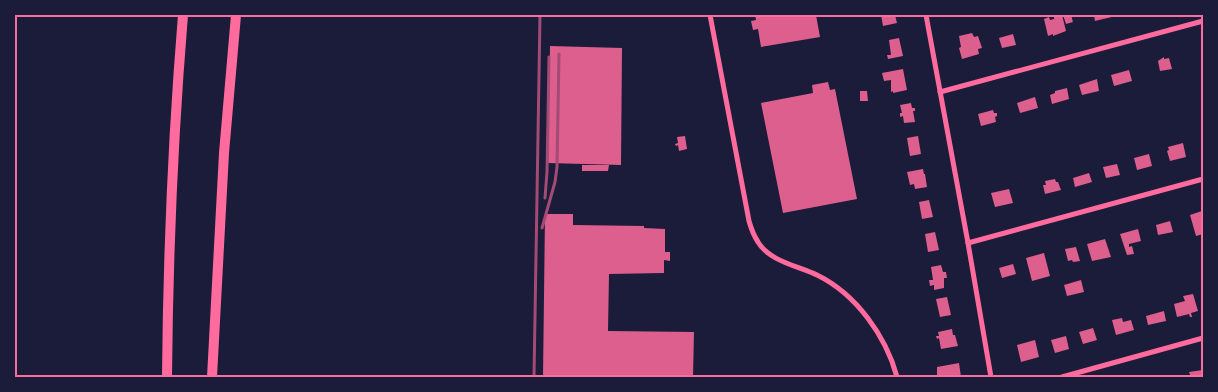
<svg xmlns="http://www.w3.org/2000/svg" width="1218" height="392" font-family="'Varela Round',sans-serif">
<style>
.building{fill:#dd5f8e}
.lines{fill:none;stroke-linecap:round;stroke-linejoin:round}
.minor{stroke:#ff6b9d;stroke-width:5}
.motorway{stroke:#ff6b9d;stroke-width:10}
.rail{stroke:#a44b75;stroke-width:3}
.neatline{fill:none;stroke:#ff6b9d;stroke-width:2}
</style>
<rect width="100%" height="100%" fill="#1b1b3a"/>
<g class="building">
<path d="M755,15H816L820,37L761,47L758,29L753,30L751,21L756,20Z"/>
<path d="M881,15H895L897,23L883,26Z"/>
<path d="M1054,15H1062L1066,31L1053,36V34L1048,36L1044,19L1049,17L1050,20L1054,19Z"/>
<path d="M1063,15H1071L1073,22L1066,24Z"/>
<path d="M1094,15H1116V16L1095,21Z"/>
<path d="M972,33L974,37L978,36L982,48L978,49L979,54L962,59L959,48L961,47L959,36Z"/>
<path d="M1013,34L1016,45L1002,48L999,38Z"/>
<path d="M899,38L903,56L888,59L887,55H891L889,40Z"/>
<path d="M550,46L622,48L621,165L548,163Z"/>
<path d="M1164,57V59L1169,58L1172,69L1160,71L1158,61Z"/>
<path d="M903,69L907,90L893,93V91L891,92V80L884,81L882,73Z"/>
<path d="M1129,70L1132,81L1114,86L1111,75Z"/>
<path d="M1097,79L1099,91L1082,95L1079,85Z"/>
<path d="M828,82L830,90L835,89L857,199L783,213L761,103L813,93L812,85Z"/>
<path d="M1067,88L1069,99L1052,104L1050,95L1055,93V91Z"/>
<path d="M860,91H867L868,101H860Z"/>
<path d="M1035,97L1038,108L1020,113L1017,103Z"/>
<path d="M911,103L912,108H915V111H913L915,122L904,123L903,116L900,117V113H902L900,105Z"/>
<path d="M993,110L994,113H997V116L995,117L996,122L981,126L978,114Z"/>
<path d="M685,136L687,149L679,151L678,145L676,146L675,144L678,143L677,137Z"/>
<path d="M918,136L921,154L910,156L907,138Z"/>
<path d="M1183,143L1186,157L1170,161L1167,151L1169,150L1168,147Z"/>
<path d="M1149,154L1152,166L1137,170L1134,158Z"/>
<path d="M1117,164L1120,175L1106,178L1103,167Z"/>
<path d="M582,165H609L608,171H582Z"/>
<path d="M923,169L924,174H925L927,187L915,189L914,184L910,185L907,172Z"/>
<path d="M1089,173L1092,182L1075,187L1073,178Z"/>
<path d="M1055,179L1056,182H1058L1061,190L1045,194L1043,185H1046L1045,181Z"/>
<path d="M1009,189L1013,203L995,207L991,193Z"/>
<path d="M929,200L933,217L922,219L919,202Z"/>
<path d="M1202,211L1203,234L1196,236L1190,215Z"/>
<path d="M545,214H573V225L644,226V228L665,229V252H670V261L664,260V273L609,274L608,331L694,332L693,377H543Z"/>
<path d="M1170,221L1173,232L1158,235L1156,225Z"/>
<path d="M1138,229L1141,241L1129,244V247L1132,246L1134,254L1127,255L1120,234Z"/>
<path d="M935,232L939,250L928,252L925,234Z"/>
<path d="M1105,239L1111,257L1092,261L1087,244Z"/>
<path d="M1076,247L1080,261L1073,262L1072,260L1068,261L1065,249Z"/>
<path d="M1044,253L1050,276L1032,281L1026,258Z"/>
<path d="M1013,264L1016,274L1002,278L999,268Z"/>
<path d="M941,265L943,272H946L947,278H944V288L934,290V285L930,286L929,280H933L931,267Z"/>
<path d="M1081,280L1084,292L1067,296L1064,285Z"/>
<path d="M1193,294L1198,311L1191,313L1192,317H1190L1189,314L1177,317L1174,304L1185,301L1183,296Z"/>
<path d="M947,297L951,315L940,317L936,299Z"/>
<path d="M1164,311L1166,321L1148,325L1146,316Z"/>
<path d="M1122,318L1123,322L1131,320L1134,330L1116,335L1112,320Z"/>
<path d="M1093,328L1097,340L1083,344L1079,332Z"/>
<path d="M952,329L953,335H955L958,346L941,349L939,338L937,339L936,336H939L938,332Z"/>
<path d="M1066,336L1069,349L1055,353L1051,340Z"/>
<path d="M1035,340L1039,357L1021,362L1017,345Z"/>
<path d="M959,363L961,377H939L937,375V367Z"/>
<path d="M1203,370V377H1191L1189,372Z"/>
</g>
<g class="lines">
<g class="minor">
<path d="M710,15L749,221C751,228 754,236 758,242C769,261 798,266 817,275C856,294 886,336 897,377"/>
<path d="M926,15L968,243L991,377"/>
<path d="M940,92L1203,21"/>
<path d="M968,243L1203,179"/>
<path d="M1062,377L1203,338"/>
</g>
<g class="motorway">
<path d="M167,377C168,256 173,136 183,15"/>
<path d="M212,377L224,153L236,15"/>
</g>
<g class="rail">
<path d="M545,198L547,172L549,57"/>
<path d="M542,228L555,182L557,167L559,54"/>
<path d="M534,377L540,15"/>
</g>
</g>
<rect width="1218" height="392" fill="none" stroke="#1b1b3a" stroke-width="32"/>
<rect x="16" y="16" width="1186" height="360" class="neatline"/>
</svg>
